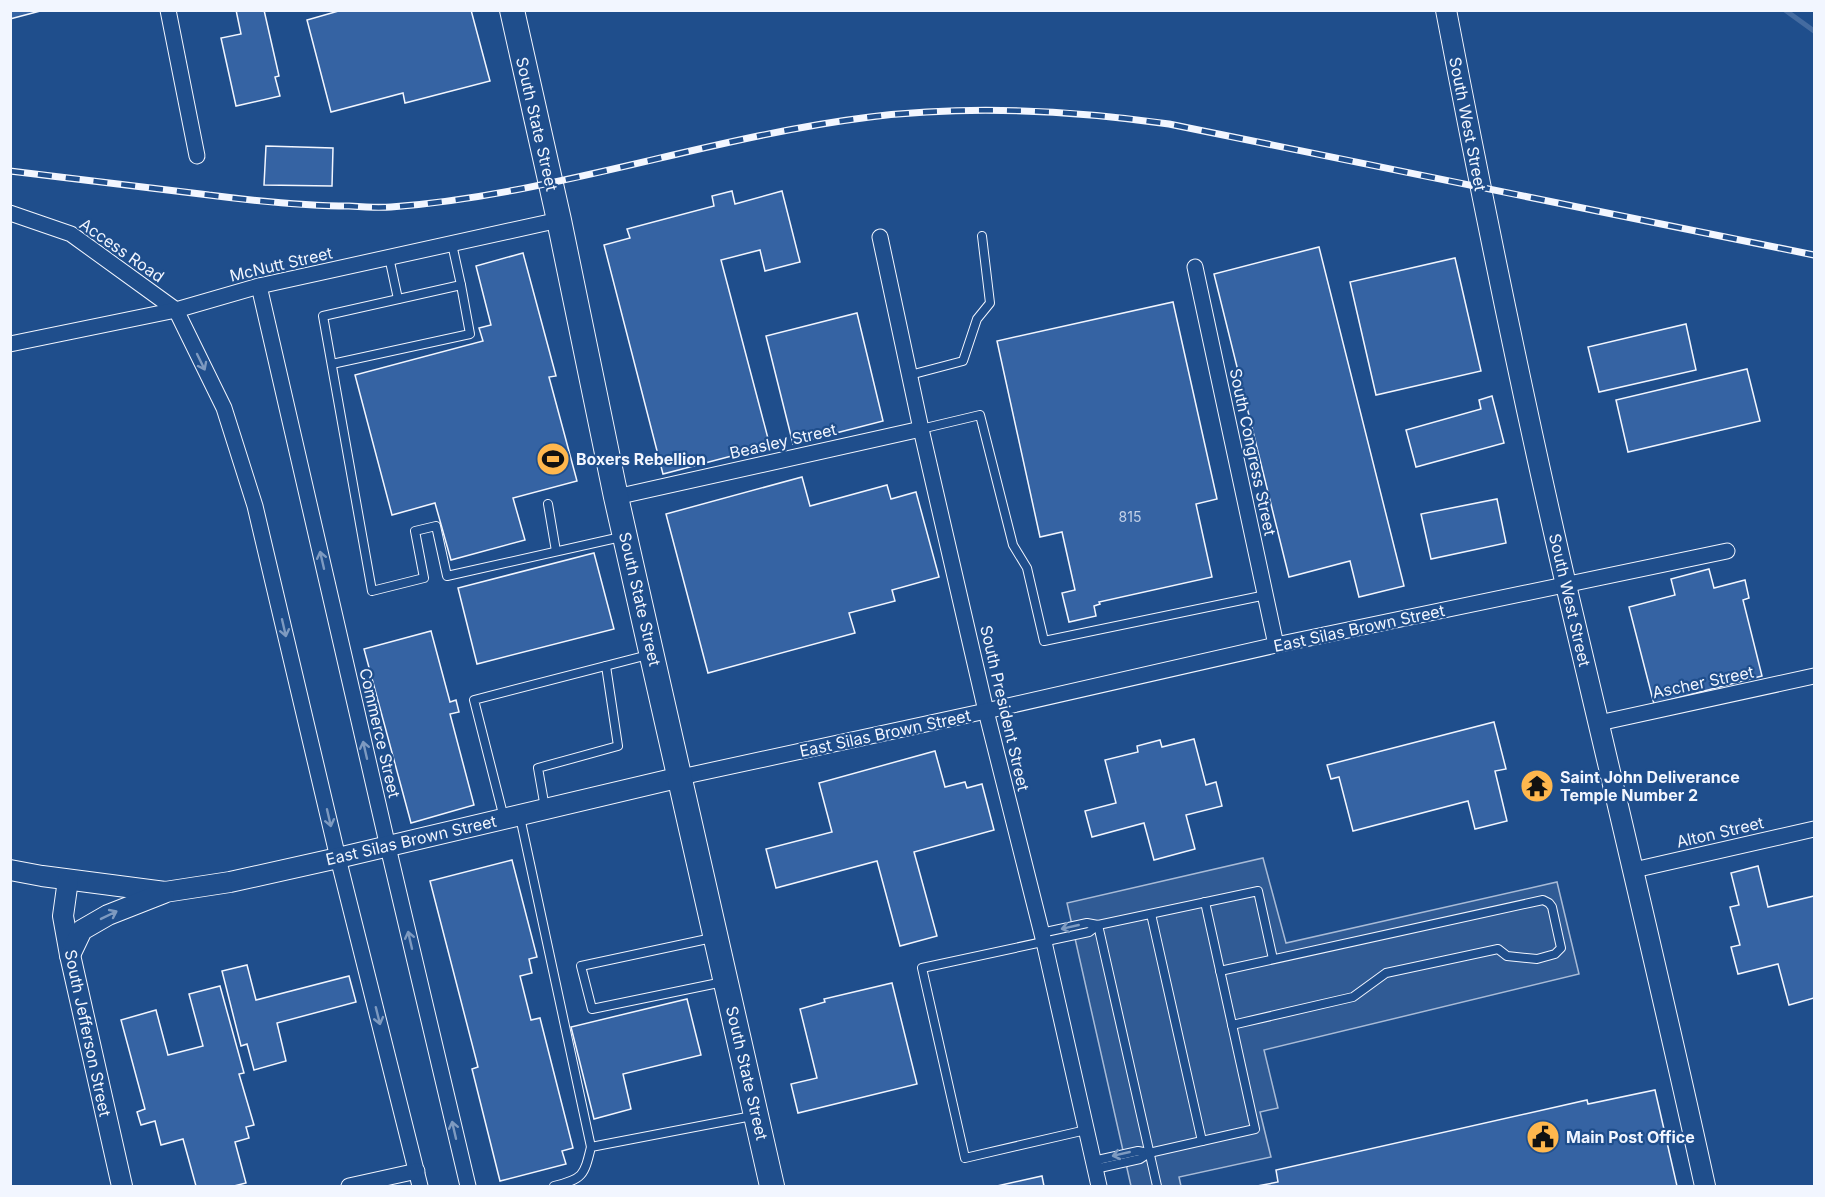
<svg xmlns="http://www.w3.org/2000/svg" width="1825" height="1197" font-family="Inter,sans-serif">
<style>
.built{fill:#305b95;stroke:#a8bbd7;stroke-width:1.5}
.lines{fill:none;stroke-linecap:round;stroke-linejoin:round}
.stream{stroke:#446ba0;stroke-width:5}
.building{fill:#3563a3;stroke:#f2f6ff;stroke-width:1.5}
.service-casing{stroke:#f2f6ff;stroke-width:10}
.minor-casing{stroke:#f2f6ff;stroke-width:17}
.tertiary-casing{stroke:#f2f6ff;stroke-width:22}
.primary-casing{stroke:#f2f6ff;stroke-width:26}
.service{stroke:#1f4e8c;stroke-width:8}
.minor{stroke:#1f4e8c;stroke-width:15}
.tertiary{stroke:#1f4e8c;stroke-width:20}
.primary{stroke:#1f4e8c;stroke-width:24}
.rail-casing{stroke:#f2f6ff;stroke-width:7}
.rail{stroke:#1f4e8c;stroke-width:4.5;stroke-dasharray:14;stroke-linecap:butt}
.oneway{stroke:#7e9ac0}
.labels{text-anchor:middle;stroke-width:4.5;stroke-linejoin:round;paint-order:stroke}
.number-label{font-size:14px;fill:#c3d1e8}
.street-label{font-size:16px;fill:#f2f6ff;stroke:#1f4e8c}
.poi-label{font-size:16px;font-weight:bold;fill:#f2f6ff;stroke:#1f4e8c;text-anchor:start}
</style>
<rect width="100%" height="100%" fill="#1f4e8c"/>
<path class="built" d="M1263,858L1286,943L1557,882L1579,974L1264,1050L1278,1108L1260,1112L1271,1157L1179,1177L1181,1186H1131L1067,903Z"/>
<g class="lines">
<path class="stream" d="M1785,10L1814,31"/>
</g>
<g class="building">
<path d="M10,10H44L10,19Z"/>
<path d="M236,10H264L279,76L275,77L280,96L236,106L221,38L241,34Z"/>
<path d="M342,10H471L490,81L405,103L403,93L331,112L307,20Z"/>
<path d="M266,146L333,148L332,186L264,185Z"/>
<path d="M732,191L735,204L782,191L800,262L765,271L760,250L721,260L770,446L663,474L604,245L630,238L627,229L714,206L712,196Z"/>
<path d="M1319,247L1404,586L1359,597L1350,561L1289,577L1214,274Z"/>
<path d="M523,253L556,376L549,377L577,481L513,498L525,540L451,560L435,503L392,515L355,375L483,341L479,328L491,325L476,266Z"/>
<path d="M1455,258L1481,371L1376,395L1350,282Z"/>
<path d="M1173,302L1217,499L1196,504L1212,577L1099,602L1100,604L1094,606L1096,616L1069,622L1062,593L1075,590L1062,532L1040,537L997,341Z"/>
<path d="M857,313L883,421L793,444L766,336Z"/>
<path d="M1686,324L1696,370L1599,392L1588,347Z"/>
<path d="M1747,369L1760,421L1628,452L1616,400Z"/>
<path d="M1492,396L1504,443L1416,467L1406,430L1481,409L1479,400Z"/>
<path d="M802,477L810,506L887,485L891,499L916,492L939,577L892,590L895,601L849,613L855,633L708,673L666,514Z"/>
<path d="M1497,499L1506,543L1431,559L1421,514Z"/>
<path d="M594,553L614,629L477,664L458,588Z"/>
<path d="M1709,569L1714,588L1745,580L1749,598L1743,600L1762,676L1654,704L1629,607L1675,595L1671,579Z"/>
<path d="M431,631L450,702L456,700L459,712L450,714L474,805L411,823L364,649Z"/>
<path d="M1494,722L1506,769L1495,771L1507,821L1475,829L1468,801L1353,831L1339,777L1331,779L1327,765Z"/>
<path d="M1194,739L1206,785L1216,782L1222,806L1186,815L1195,849L1154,860L1144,823L1092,837L1085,811L1116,803L1105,760L1138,752L1137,746L1160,740L1162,747Z"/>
<path d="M935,751L945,787L965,782L967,788L982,784L994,830L914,852L937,936L900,946L877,861L776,888L766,849L832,832L819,783Z"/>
<path d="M512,860L537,957L529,959L532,973L520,976L531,1020L540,1018L573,1148L562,1151L566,1164L500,1181L472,1069L478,1067L430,881Z"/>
<path d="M1758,866L1768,907L1814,896V998L1789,1005L1778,964L1738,974L1731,947L1740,945L1730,907L1739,905L1731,873Z"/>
<path d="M247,965L256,1000L349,976L356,1002L277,1023L286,1061L254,1070L247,1044L241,1046L222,971Z"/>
<path d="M892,983L917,1084L798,1113L791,1084L817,1078L800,1009L825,1002L824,999Z"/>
<path d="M220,986L244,1073L239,1074L254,1125L246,1127L249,1138L235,1142L246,1183L234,1186H196L183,1139L161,1145L155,1121L141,1125L137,1112L145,1109L121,1020L156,1010L168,1055L203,1046L189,994Z"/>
<path d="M687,999L701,1055L623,1074L631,1109L594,1119L571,1027Z"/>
<path d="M1655,1090L1677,1186H1257L1278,1182L1276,1170L1587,1100L1588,1104Z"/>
<path d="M1042,1176L1044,1186H997Z"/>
</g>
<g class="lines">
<defs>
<g id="service">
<path d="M452,244L461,285L323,316L372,591L424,578L415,531L436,526L447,576L621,537"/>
<path d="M389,257L398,299"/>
<path d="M332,364L470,334L461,285"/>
<path d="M910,375L963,361L977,319L990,303L982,236"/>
<path d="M921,429L980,415L1013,545L1027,568L1044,641L1266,595"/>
<path d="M548,504L556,551"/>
<path d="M545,808L538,768L618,746L606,666"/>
<path d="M520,817L591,1147"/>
<path d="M504,818L474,700L648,655"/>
<path d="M1151,914L1202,1141"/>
<path d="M1041,933L1087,923L1098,925"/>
<path d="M712,938L581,966L592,1009L723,982"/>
<path d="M1220,971L1543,900L1549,903L1552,907L1561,948L1555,954L1537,959L1507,956L1498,949L1386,973L1353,997L1232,1025"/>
<path d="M1086,1130L965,1158L922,968L1089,932L1098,925"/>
<path d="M1093,1161L1138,1151L1149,1153"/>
<path d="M1095,1169L1140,1159L1149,1153L1255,1129L1205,902"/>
<path d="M554,1186C583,1179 584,1176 591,1147L752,1116"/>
<path d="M1157,1186L1098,925L1258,891L1273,959"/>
</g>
<g id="minor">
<path d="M168,10L197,156"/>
<path d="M10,213L71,234L176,310L224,408L255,506L338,858L420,1186"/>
<path d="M880,237L921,429L986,711L1044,942L1099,1186"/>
<path d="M1195,267L1276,645"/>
<path d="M259,286L388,847L468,1186"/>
<path d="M10,344L176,310L259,286L559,220"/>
<path d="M616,497L921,429"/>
<path d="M1599,723L1814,676"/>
<path d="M681,777L986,711L1276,645L1727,551"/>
<path d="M1634,870L1814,829"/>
<path d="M349,1186L417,1171"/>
</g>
<g id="tertiary">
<path d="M1446,10C1483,203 1522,395 1566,585C1613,785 1661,985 1705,1186"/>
<path d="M10,870L42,876L165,892L230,882L338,858L681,777"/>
<path d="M68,880L63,916L70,955L122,1186"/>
<path d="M70,955L82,930L108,915L164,893"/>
</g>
<path id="primary" d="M512,10L559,220L616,497L772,1186"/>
</defs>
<use href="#service" class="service-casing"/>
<use href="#minor" class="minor-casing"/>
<use href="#tertiary" class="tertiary-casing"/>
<use href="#primary" class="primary-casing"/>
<use href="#service" class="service"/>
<use href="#minor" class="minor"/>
<use href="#tertiary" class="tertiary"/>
<use href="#primary" class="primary"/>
<defs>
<path id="rail" d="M10,171C77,179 143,187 209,195C256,201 302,206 349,206C363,207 377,208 391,207C553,195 708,137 870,117C969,105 1070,110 1169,124L1814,255"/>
</defs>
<use href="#rail" class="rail-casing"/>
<use href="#rail" class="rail"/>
</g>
<defs><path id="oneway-shaft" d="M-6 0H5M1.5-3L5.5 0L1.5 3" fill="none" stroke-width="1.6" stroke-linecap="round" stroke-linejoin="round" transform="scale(1.5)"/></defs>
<g class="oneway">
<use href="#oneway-shaft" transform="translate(201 362) rotate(64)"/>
<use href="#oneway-shaft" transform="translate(322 560) rotate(-103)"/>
<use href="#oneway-shaft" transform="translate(284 628) rotate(77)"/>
<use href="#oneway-shaft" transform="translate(365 750) rotate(-103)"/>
<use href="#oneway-shaft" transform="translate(329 818) rotate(77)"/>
<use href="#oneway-shaft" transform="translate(109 915) rotate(-26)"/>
<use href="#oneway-shaft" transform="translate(1070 927) rotate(167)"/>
<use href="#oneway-shaft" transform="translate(410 940) rotate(-103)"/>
<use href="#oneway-shaft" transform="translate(378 1016) rotate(76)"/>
<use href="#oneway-shaft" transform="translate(454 1130) rotate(-103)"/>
<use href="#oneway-shaft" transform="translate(1121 1154) rotate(167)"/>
</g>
<defs>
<symbol id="stadium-disc" viewBox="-11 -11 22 22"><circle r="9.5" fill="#ffb74d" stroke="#1f4e8c"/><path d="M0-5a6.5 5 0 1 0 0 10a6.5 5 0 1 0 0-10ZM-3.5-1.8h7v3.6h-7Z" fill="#111"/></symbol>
<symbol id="temple-disc" viewBox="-11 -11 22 22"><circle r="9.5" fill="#ffb74d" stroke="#1f4e8c"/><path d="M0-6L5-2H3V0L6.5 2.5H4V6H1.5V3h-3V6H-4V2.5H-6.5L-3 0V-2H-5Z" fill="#111"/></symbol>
<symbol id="civic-disc" viewBox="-11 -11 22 22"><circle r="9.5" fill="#ffb74d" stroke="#1f4e8c"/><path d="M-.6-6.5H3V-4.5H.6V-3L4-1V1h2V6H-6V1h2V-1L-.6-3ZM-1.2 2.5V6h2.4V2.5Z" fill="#111"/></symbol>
</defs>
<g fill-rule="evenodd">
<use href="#stadium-disc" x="534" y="440" width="38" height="38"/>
<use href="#temple-disc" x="1518" y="767" width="38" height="38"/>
<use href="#civic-disc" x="1524" y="1118" width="38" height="38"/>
</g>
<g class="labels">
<g class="number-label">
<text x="1130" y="522">815</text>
</g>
<g class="street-label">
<text transform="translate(537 124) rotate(77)" y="6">South State Street</text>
<text transform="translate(1468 124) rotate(79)" y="6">South West Street</text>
<text transform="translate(122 250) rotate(35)" y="6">Access Road</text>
<text transform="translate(281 264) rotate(-13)" y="6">McNutt Street</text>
<text transform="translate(783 441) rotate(-13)" y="6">Beasley Street</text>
<text transform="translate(1253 452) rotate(78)" y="6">South Congress Street</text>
<text transform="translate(640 599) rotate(77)" y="6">South State Street</text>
<text transform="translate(1570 600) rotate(77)" y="6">South West Street</text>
<text transform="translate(1359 628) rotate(-12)" y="6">East Silas Brown Street</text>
<text transform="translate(1703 682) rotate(-12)" y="6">Ascher Street</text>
<text transform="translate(1005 708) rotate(77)" y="6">South President Street</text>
<text transform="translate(380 733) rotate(77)" y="6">Commerce Street</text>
<text transform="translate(885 733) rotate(-12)" y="6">East Silas Brown Street</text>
<text transform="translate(1720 832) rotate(-13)" y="6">Alton Street</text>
<text transform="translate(411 840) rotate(-13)" y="6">East Silas Brown Street</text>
<text transform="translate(88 1033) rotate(78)" y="6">South Jefferson Street</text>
<text transform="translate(747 1073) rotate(77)" y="6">South State Street</text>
</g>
<g class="poi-label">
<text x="576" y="465">Boxers Rebellion</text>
<text x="1560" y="783">Saint John Deliverance<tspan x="1560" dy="18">Temple Number 2</tspan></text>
<text x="1566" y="1143">Main Post Office</text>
</g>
</g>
<rect width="1825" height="1197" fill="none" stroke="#f2f6ff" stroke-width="24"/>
</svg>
